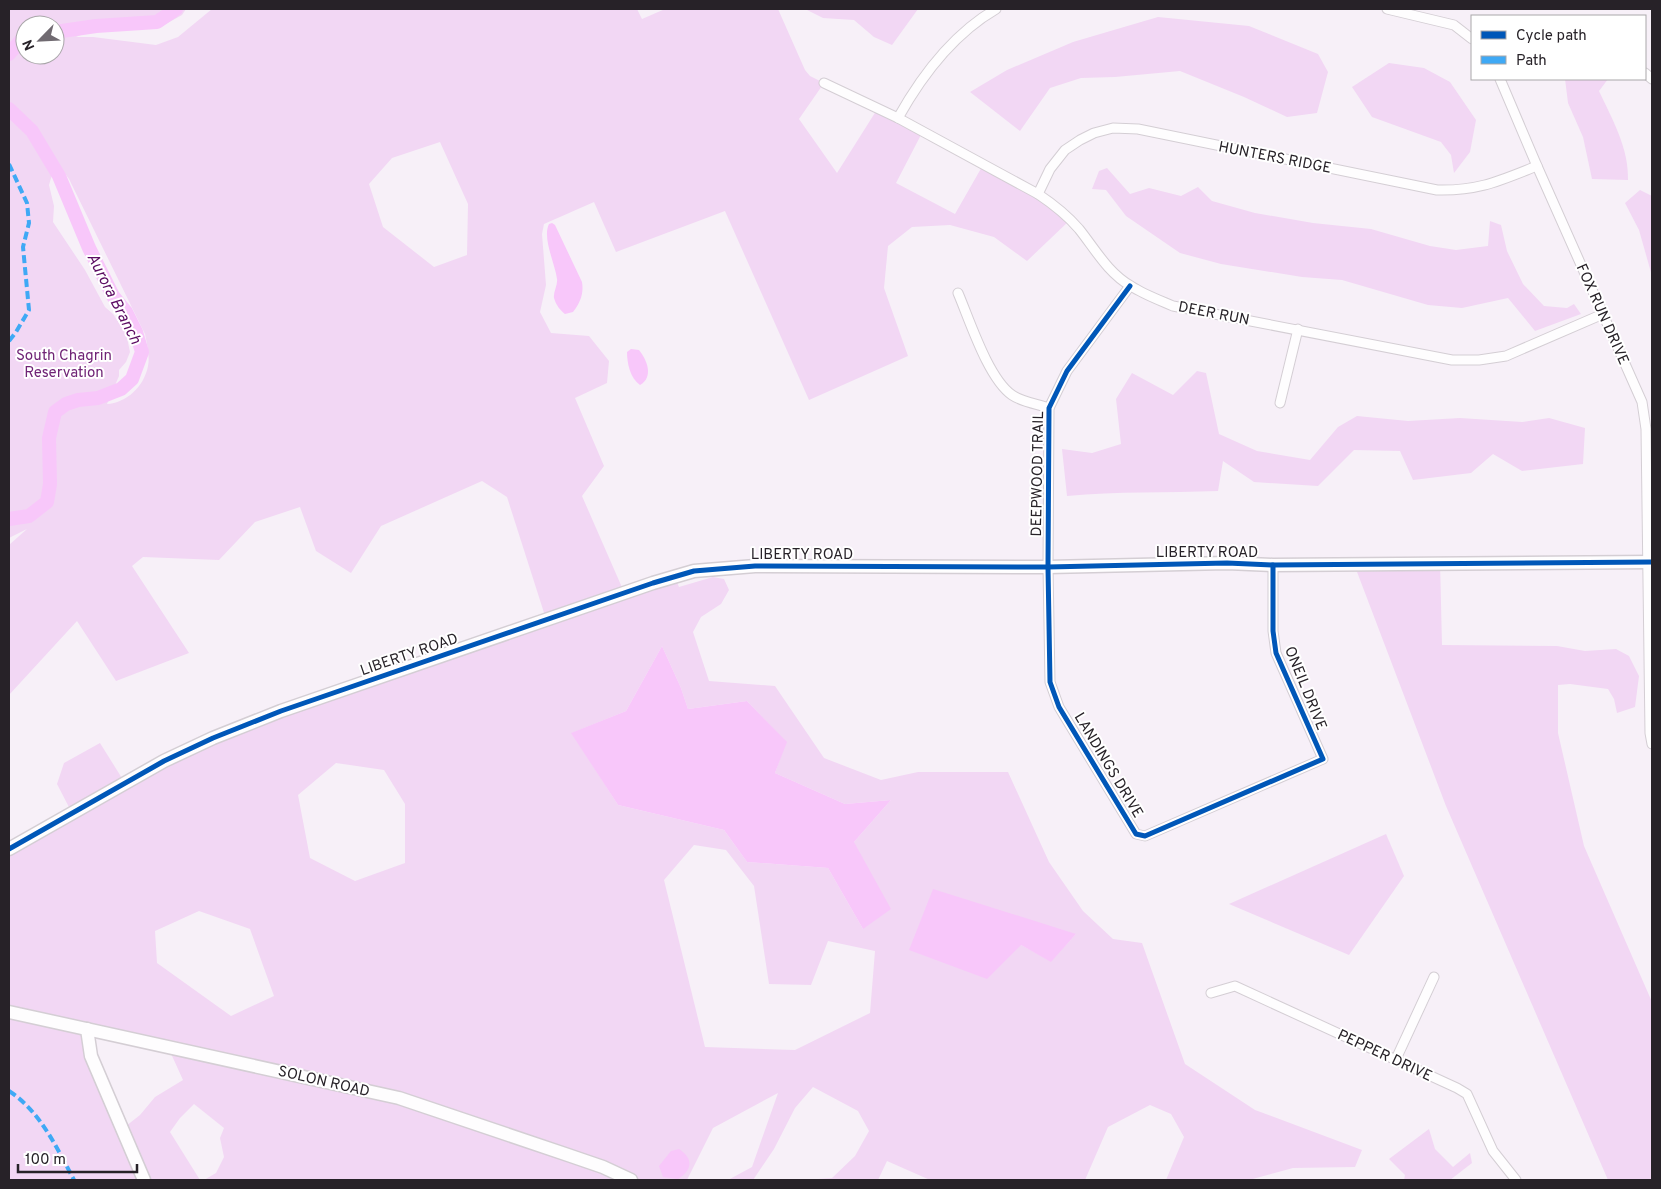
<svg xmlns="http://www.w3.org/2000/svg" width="1661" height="1189" font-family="Overpass,sans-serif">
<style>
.green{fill:#f2d7f4;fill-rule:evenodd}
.water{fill:#f8c7fa}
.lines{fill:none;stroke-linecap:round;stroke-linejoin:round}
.river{stroke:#f8c7fa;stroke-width:14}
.street-casing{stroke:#d4ced4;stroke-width:11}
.secondary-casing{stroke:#d4ced4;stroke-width:15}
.street{stroke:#fefdfe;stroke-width:9}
.secondary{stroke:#fefdfe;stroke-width:12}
.quiet{stroke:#3fa9f5;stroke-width:4;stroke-dasharray:8 4;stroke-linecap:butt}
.cycleway-casing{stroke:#fff;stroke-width:8}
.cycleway{stroke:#0057b8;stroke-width:5}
.labels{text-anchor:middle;stroke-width:4;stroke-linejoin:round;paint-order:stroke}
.street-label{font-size:15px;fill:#272228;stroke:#fff}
.park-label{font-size:15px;fill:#702476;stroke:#fff}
.water-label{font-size:16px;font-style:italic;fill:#5b0b62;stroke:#fff}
</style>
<rect width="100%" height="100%" fill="#f7f0f8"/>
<g class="green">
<path d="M9,9H186L182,15L164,25L147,27L114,21L76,37H93L156,45L178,37L212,9H637L642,19L665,9H778L805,70L810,76L824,83L799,119L837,173L878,108L923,131L896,183L955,214L983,165L1012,181L1070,220L1027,261L994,237L950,225L912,227L888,246L884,288L908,356L809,400L725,211L616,252L594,202L544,224L542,234L546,285L540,312L551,333L589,336L609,361L607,383L575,398L604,466L582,496L624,592L675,577L679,587L713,577L724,579L729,590L721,604L701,617L693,632L709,681L775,686L824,758L881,780L918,772H1008L1049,862L1083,911L1113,939L1142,943L1185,1064L1255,1110L1362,1150L1355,1167L1293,1168L1249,1180H1166L1184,1137L1171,1114L1150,1105L1108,1127L1085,1180H930L887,1161L878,1180H804L832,1178L855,1156L869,1131L858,1111L813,1087L795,1108L774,1149L753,1180H728L752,1167L778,1093L713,1128L687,1180H204L216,1173L224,1157L220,1138L224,1128L194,1104L180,1118L170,1132L200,1180H149L126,1126L140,1115L155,1097L183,1080L168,1047L87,1029L144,1180H9V849L72,813L57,784L64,763L100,743L125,783L213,738L546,619L507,497L482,481L381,526L351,573L316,551L300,507L255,522L219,560L143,557L132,566L189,653L116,681L77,621L9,695V545L27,529L9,538ZM25,25H55V55H25ZM440,142L468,204L467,255L434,267L383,227L369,184L392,158ZM56,161L69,179L145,334C147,344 150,356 148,366C144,387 126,403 107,404L119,376V370L126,362L130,352L126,333L113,314L105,307L85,270L53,222L54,206L49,185ZM662,646L681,688L688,709L747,701L786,742L775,773L845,804L891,800L854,842L863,929L828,868L747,862L724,830L618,805L572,733L626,711ZM336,763L384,770L405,804V863L355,881L310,858L298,795ZM694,845L726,850L754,886L769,984L811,985L828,941L875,951L870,1013L795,1050L705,1047L664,880ZM199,911L250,929L274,996L231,1016L157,963L155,931ZM1076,934L1051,961L1021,945Z"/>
<path d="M805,9H918L892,45L874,37L854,20L823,18Z"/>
<path d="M1158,17L1249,26L1318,54L1328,72L1317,113L1287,117L1244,97L1180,71L1115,77L1081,78L1050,88L1020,131L970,92L1007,70L1073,42Z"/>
<path d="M1389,63L1424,68L1450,82L1476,120L1470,152L1454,173L1451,155L1441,142L1372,117L1352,87Z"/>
<path d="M1565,79H1608L1599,91C1612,119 1629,148 1628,180L1592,179L1583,137L1568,103Z"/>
<path d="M1107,168L1130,194L1149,188L1181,196L1198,187L1212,201L1255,213L1313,223L1371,229L1430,246L1456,250L1488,246L1490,221L1501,225L1507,251L1523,284L1544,306L1567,308L1574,304L1581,314L1535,331L1508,298L1462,308L1428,305L1342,280L1302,277L1221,264L1180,253L1126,216L1106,190L1092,189L1099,171Z"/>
<path d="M1640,190L1652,196V276L1639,230L1625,203Z"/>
<path d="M1197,371L1206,373L1219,434L1257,451L1310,460L1338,427L1357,416L1408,421L1460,418L1522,422L1549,418L1585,428L1583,464L1522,471L1493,454L1471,473L1413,480L1400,451L1354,450L1318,486L1254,482L1223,461L1218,491C1168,493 1117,491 1067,496L1062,449L1092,453L1121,444L1116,399L1132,373L1173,395Z"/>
<path d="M1440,562L1442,645L1557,646L1585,651L1616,649L1629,656L1639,676L1635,707L1617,713L1614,699L1608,689L1570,684L1558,685V733L1584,846L1652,1002V1180H1608L1446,806L1354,564Z"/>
<path d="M1386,834L1404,876L1349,955L1229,904Z"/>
<path d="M1429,1129L1435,1149L1453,1167L1470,1153L1472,1163L1450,1180H1404L1405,1175L1389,1159Z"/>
</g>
<g class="water">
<path d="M552,223L555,225L582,282C584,294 580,303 573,312L565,314C560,310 556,305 554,298C553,292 558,285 557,279C555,263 542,238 549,224Z"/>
<path d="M631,349L639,350C647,360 654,377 640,385C630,378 627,363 627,352Z"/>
<path d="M662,646L681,688L688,709L747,701L787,742L775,773L845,804L891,800L854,842L891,909L863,929L828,868L747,862L724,830L618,805L571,733L626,711Z"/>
<path d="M933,889L1076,934L1051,962L1021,945L987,979L909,950Z"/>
<path d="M679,1149C694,1159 692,1170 678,1179L663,1177L659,1166L671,1151Z"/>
</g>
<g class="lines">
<g class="river">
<path d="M55,32L96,26L157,22L176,9"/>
<path d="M9,54L23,38L25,37"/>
<path d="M9,109L32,131L59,176L89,248L113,296L126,312L136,332L142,352L132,379L121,389L98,398L78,400L66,404L55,412L49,438L50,484L47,502L29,516L9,519"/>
</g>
<defs>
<g id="street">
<path d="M1387,9L1454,25L1472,39"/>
<path d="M1645,73L1652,79"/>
<path d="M1500,79L1537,166L1642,402L1646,429L1650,733L1652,744"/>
<path d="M824,83L898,118L1038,194C1053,204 1067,215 1079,229C1095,249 1108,273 1131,286C1143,294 1159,300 1173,306L1452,360H1479L1506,356L1603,314"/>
<path d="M898,118C922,75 953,34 996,9"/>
<path d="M1038,194L1050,169L1065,150L1080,140L1094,133L1113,128L1138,129L1437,190C1479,191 1499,181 1537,166"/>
<path d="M1130,286L1067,371L1049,408L1048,567L1050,682L1059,707L1136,834L1145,836L1323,759L1276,653L1273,631V565"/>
<path d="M958,293C970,321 988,378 1012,395C1022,402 1037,404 1049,408"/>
<path d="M1280,403L1298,329"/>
<path d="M1211,993L1235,986L1457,1088L1467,1094L1493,1151L1516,1180"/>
<path d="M1396,1059L1434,977"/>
</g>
<g id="secondary">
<path d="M9,849L164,761L213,738L281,711L653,583L694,571L755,566L1048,567L1227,563L1273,565L1652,562"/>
<path d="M9,1012L399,1098L568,1155L603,1167L631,1180"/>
<path d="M87,1029L91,1056L144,1180"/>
</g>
</defs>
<use href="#street" class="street-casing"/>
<use href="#secondary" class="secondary-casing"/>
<use href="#street" class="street"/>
<use href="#secondary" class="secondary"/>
<g class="quiet">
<path d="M9,164L27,203L29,223L23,247L29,310L16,332L9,341"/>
<path d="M9,1091C40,1111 57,1148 74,1180"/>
</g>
<defs>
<g id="cycleway">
<path d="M1130,286L1067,371L1049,408L1048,567L1050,682L1059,707L1136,834L1145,836L1323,759L1276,653L1273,631V565"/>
<path d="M9,849L164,761L213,738L281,711L653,583L694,571L755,566L1048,567L1227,563L1273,565L1652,562"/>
</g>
</defs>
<use href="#cycleway" class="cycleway-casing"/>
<use href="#cycleway" class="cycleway"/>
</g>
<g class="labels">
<g class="street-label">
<text transform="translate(1275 157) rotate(11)" y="5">HUNTERS RIDGE</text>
<text transform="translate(1214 313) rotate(11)" y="5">DEER RUN</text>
<text transform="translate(1603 314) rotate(66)" y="5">FOX RUN DRIVE</text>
<text transform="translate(1037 474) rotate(-89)" y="5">DEEPWOOD TRAIL</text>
<text x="1207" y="557">LIBERTY ROAD</text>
<text x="802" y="559">LIBERTY ROAD</text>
<text transform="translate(409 654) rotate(-19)" y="5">LIBERTY ROAD</text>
<text transform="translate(1306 688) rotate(68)" y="5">ONEIL DRIVE</text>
<text transform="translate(1109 765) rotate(59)" y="5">LANDINGS DRIVE</text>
<text transform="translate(1385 1055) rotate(25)" y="5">PEPPER DRIVE</text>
<text transform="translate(324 1081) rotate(13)" y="5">SOLON ROAD</text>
</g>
<g class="park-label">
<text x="64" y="360">South Chagrin<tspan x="64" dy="17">Reservation</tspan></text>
</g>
<g class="water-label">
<text transform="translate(115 298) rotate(63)" y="6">Aurora Branch</text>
</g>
</g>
<rect width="1661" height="1189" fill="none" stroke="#272228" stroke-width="20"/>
<rect x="1471" y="15" width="175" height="65" fill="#ffffff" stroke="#a9a7a9"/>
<rect x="1481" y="31" width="25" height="8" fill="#0057b8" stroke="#a9a7a9"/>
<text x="1516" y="40" font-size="15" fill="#272228">Cycle path</text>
<rect x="1481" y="56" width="25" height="8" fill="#3fa9f5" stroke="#a9a7a9"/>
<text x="1516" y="65" font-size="15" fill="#272228">Path</text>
<g transform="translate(40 40) rotate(246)"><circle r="24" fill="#ffffff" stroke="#a9a7a9"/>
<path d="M0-4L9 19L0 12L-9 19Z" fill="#706a71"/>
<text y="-8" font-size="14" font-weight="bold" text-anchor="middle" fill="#272228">N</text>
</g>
<path d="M18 1164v8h119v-8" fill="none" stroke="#272228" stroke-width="2.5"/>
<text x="25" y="1164" font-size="15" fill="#272228" stroke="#ffffff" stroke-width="4" paint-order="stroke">100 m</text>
</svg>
